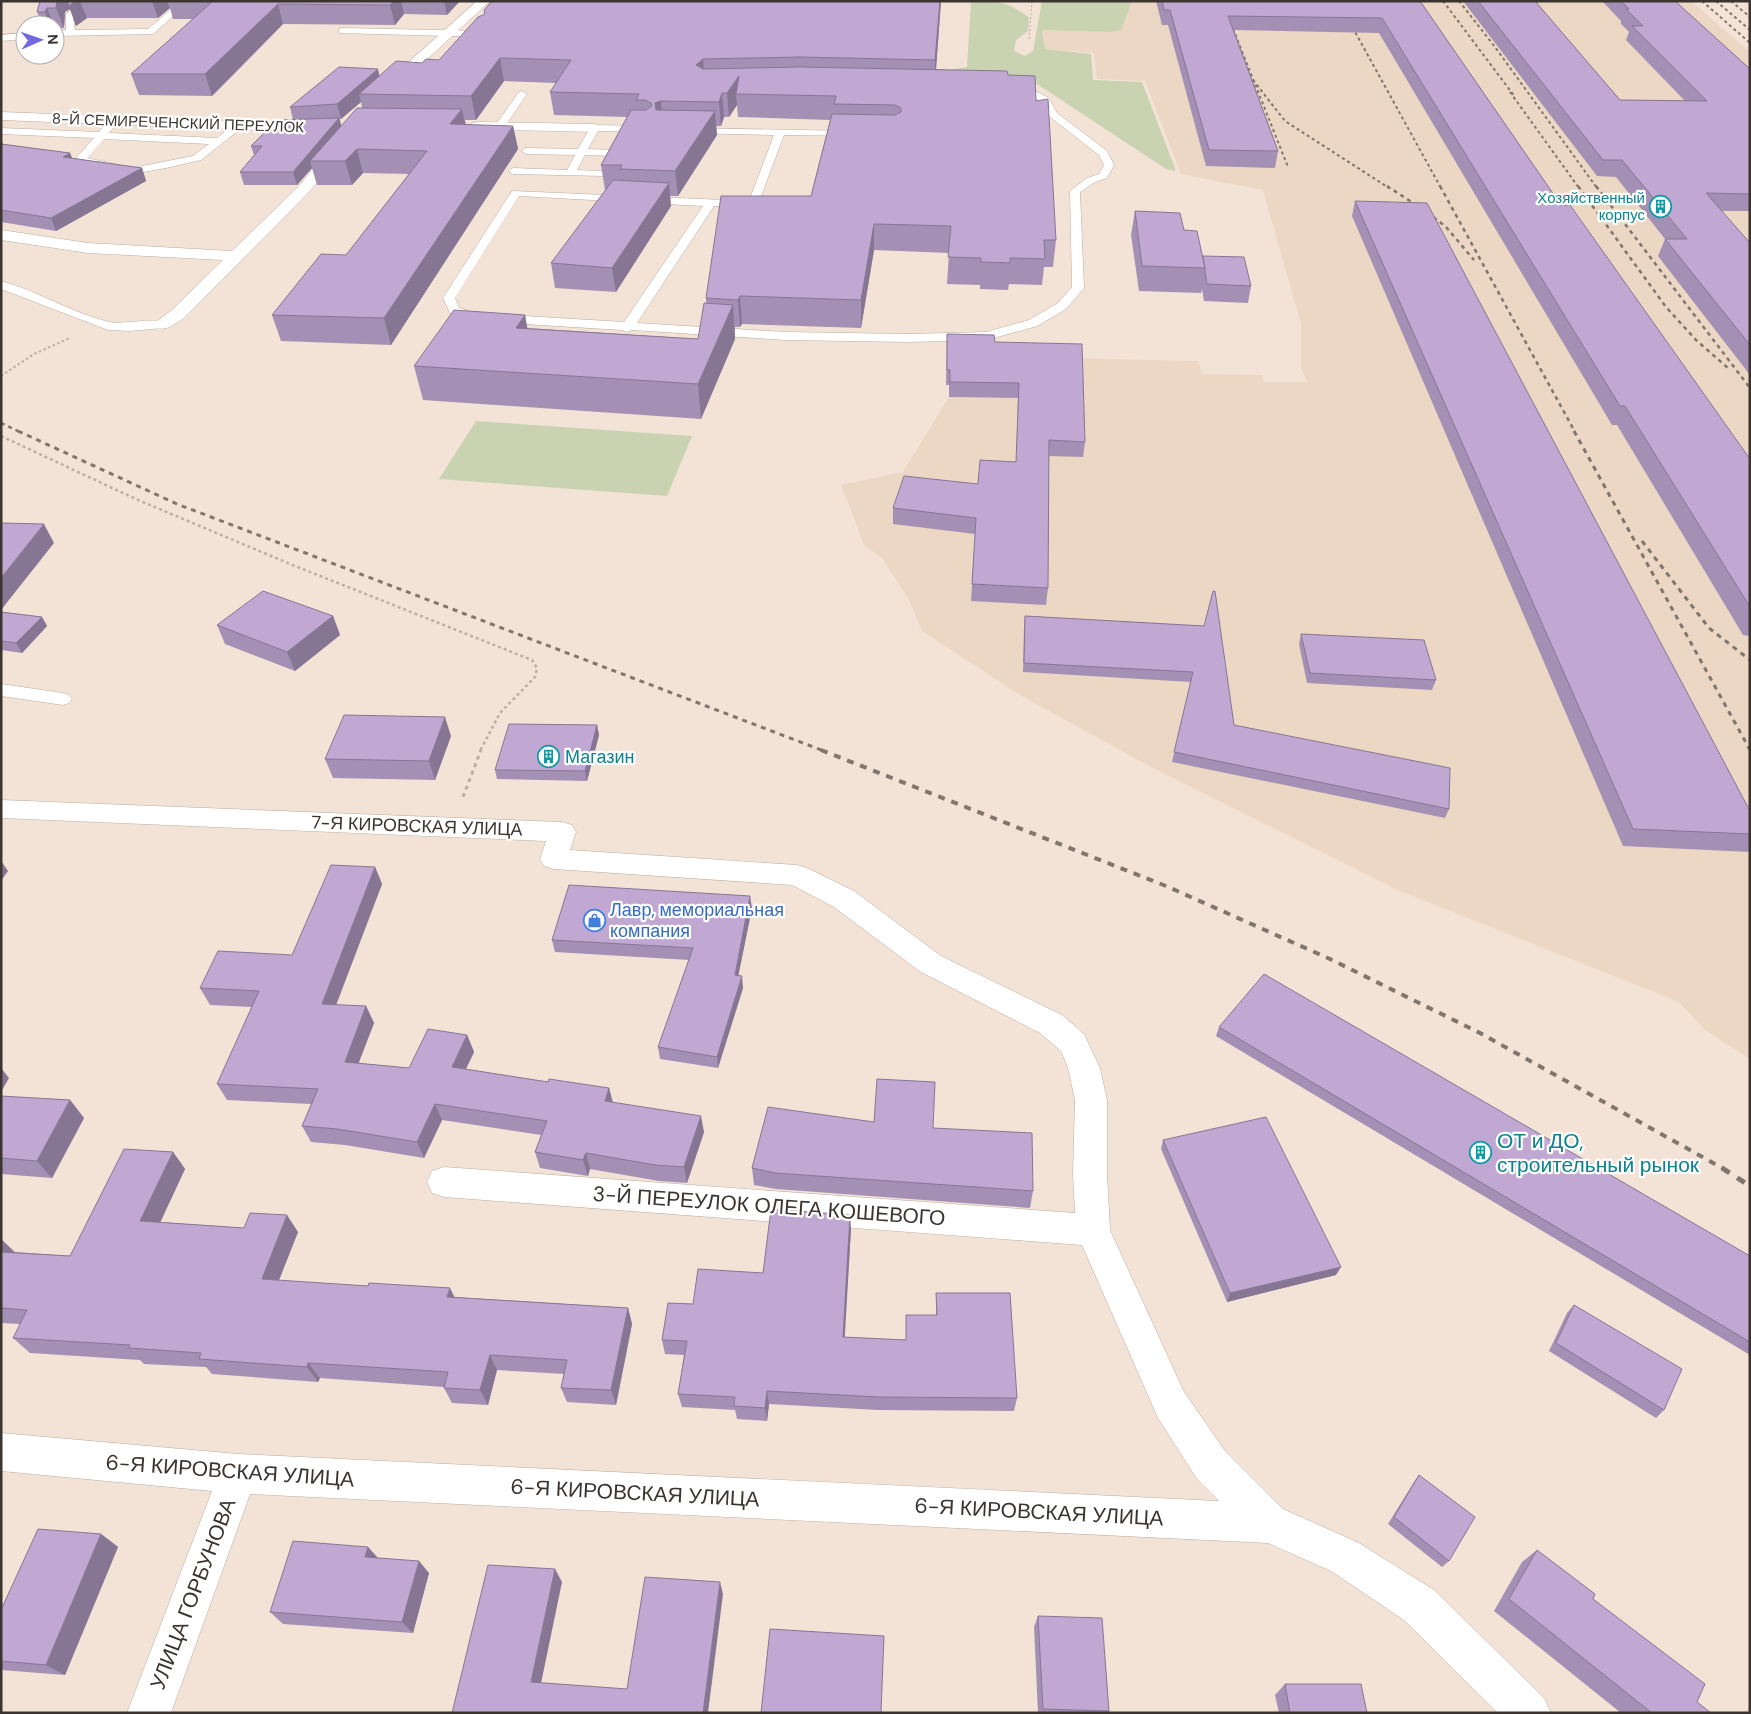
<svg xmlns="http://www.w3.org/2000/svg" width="1751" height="1714" font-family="'DM Sans',sans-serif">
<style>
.built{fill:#ecd7c4}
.green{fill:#c9d3b1}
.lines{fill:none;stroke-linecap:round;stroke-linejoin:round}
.lane-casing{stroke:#bbac9f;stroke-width:1}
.street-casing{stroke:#bbac9f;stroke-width:1}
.path-far3{stroke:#bcaea4;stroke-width:1;stroke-dasharray:2 2;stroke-linecap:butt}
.path-far2{stroke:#bcaea4;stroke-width:2;stroke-dasharray:2.5 2.5;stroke-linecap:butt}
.path-far1{stroke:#bcaea4;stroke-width:2.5;stroke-dasharray:3 3;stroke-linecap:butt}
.path{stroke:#bcaea4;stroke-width:3;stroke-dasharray:4 4;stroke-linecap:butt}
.lane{fill:#fff;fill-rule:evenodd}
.street{fill:#fff;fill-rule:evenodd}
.rail-far4{stroke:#80766e;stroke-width:2;stroke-dasharray:3 3;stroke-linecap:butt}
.rail-far3{stroke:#80766e;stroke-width:2.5;stroke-dasharray:4 4;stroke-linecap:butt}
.rail-far2{stroke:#80766e;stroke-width:3;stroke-dasharray:5 5;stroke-linecap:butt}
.rail-far1{stroke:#80766e;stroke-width:4;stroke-dasharray:7 7;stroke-linecap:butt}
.rail{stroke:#80766e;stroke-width:5;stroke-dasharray:9 9;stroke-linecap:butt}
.wall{fill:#a590b5;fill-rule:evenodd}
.shaded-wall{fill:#867693}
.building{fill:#c0a8d2;stroke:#867693}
.labels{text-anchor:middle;stroke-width:4.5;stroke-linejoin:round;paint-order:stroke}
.far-street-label{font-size:15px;fill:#3b342f;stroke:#fff}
.far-culture-label{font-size:15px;fill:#0d838f;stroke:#fff;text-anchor:end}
.culture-label{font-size:18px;fill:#0d838f;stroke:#fff;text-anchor:start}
.street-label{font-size:18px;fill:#3b342f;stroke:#fff}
.shop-label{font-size:18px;fill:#366cbe;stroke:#fff;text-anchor:start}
.near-culture-label{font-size:21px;fill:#0d838f;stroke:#fff;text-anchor:start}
.near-street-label{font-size:21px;fill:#3b342f;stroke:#fff}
</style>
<rect width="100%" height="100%" fill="#f3e3d6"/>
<path class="built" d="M1132,1H1691L1750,52V1059L1705,1030L1679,1002L1398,890L1153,768L1025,698L922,631L909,600L882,558L864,545L841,485L903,472L949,397L995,398L1016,357L1198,361L1202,374L1262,375L1264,382H1307L1301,368V324L1263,190L1181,174L1145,81L1097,79L1094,53L1045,49L1042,30L1111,32L1121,30Z"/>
<g class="green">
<path d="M971,1C1000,1 1005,1 1029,17L1028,31L1016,40L1014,51L1025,56L1033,51L1042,1H1132L1121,30L1111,32L1042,30L1045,49L1091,54L1093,80L1142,82L1176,171L1166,169L1037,84L886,80L967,67Z"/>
<path d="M476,421L692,436L667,496L439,479Z"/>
</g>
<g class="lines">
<defs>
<g id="lane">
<path d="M84,1H94L73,17L75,30L148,29L181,1H190L153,34L55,36V30H66V14Z"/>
<path d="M342,28L484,31L488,34L484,37L339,33V29Z"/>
<path d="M25,33V39L1,41V35Z"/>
<path d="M1010,86L1035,91L1049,98L1057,113L1107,151L1114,165L1107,178L1095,182L1080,192L1084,288L1066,309L1037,326L987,340L909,342L786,340L632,330L627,332L622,330L474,321L450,313L443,298L512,191L749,201L774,135L690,133L686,132V128L853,131L858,134L857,136L784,135L757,207L714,206L637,323L786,332L909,334L986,332L1029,320L1058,303L1072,287L1070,191L1087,178L1099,174L1104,165L1099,155L1050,117L1042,102L1029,95L1007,91L1005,89ZM519,196L703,206L624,322L476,313L459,308L455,298Z"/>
<path d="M522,91L527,94L505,126L504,128H496L495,126L519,92Z"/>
<path d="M115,117L120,120L109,133L217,138L235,124H243L244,126L201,160L166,168L132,174L76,162L75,160L76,158L94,138L1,134V128L99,132L111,118ZM104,139L209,144L193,156L132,168L87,158Z"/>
<path d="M595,125L647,126L652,129L647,132L598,131L588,149L613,150L618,153L613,156L585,155L577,170L601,171L606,174L605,176L513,174L508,171L513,168L567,170L575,155L526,154L521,151L526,148L578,149L591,126Z"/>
<path d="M1,281C38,291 72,313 109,322C122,325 162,316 168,324L162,328L130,331L108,330L1,289Z"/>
<path d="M1,684L63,693L69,695L72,699L69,703L63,705L1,696Z"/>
</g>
<g id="street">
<path d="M477,1H490L393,91H383L381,88L383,85Z"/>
<path d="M1,112L307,124L314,128L307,132L1,120Z"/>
<path d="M477,122L595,124L602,128L595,132L472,129L470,126L472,123Z"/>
<path d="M338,144L343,145L345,148L308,193L184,318C175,324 167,331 156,328L153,324L172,310L223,260L88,253L1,240V230L88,243L232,251L298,187L333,145Z"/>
<path d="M1,800L562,822L572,825L576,832L570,850L797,865L807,868L854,891L941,956L1062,1015L1084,1034L1100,1068L1107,1100V1173L1110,1230L1184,1392L1225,1451L1283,1509L1359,1543L1434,1590L1544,1698L1551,1713H1498L1404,1620L1331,1571L1268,1543L250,1494L171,1713H127L212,1491L1,1471V1433L238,1454L1219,1501L1197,1479L1158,1418L1082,1245L444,1197L432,1193L427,1182L432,1171L444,1167L1075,1213L1073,1173L1075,1100L1068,1068L1061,1051L1040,1033L921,972L834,907L792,885L554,869L544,866L540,859L546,841L1,818Z"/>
</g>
</defs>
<use href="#lane" class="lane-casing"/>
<use href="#street" class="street-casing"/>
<path class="path-far3" d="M1029,39L1032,1"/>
<path class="path-far2" d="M1,376L34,354L70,338"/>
<path class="path-far1" d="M1,436L138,500L295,566L532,660L537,668L535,677L500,713L480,751"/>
<path class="path" d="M463,797L481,750"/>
<use href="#lane" class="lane"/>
<use href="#street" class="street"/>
<g class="rail-far4">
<path d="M1222,1L1288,167"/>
<path d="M1338,1L1441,188"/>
<path d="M1443,1L1515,97"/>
<path d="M1459,1L1495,47L1597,188"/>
<path d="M1702,1L1750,43"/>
<path d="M1716,1L1750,30"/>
<path d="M1731,1L1750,17"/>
<path d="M1253,80L1285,121L1389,188"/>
<path d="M1510,92L1579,188"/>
</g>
<g class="rail-far3">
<path d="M1387,186L1427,212L1446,227L1474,260"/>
<path d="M1440,186L1575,432"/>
<path d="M1578,186L1666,307L1696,340L1728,368"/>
<path d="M1596,186L1750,388"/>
<path d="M1,423L20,432"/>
</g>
<g class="rail-far2">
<path d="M18,431L177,504L824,751"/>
<path d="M1574,431L1750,750"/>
<path d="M1642,541L1709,628L1750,660"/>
</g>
<path class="rail-far1" d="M821,750L1166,886L1330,959L1480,1033L1724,1169"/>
<path class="rail" d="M1722,1168L1750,1186"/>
</g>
<g class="wall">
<path d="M40,1H460L447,15L404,14L395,25L283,24L212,96L139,95L131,74L193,19H173L170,8L158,18H87L76,26L70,9L65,12L64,28H55V25H43L37,12Z"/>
<path d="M492,1H941L936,69L1008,75L1036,101L1056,240L1053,267H1044L1042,285L1009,284L1008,290L980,289V285L947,284L949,253L874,250L861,328L742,324L740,327H735V339L701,419L423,400L414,366L525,315L527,328L698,339L706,304V298L811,196L830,120L738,117L737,105L729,117H724L721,126H716L717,135L678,196H670L671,206L616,292L555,288L551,263L606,190H605L601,165L627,117L554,115L550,92L556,83L504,81L476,120H465L466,125L513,126L518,149L391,345L281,341L272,315L346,255L409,174L363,173L352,185H317L312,168L297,185H244L240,172L254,155L251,146L293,120L290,107L380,76L422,63L439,60L485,14L484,10ZM361,102L362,108L341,126L340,119H341Z"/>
<path d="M1156,1H1420L1561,205L1750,459V636L1743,635L1617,425H1612L1379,33L1234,30L1278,151L1275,168L1206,166L1168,25H1162Z"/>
<path d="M1463,1H1535L1620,100L1685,101L1626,40L1629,32L1621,24V21L1602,1H1675L1750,69V211H1721L1750,243V375L1658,256L1665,239L1616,177L1597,176Z"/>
<path d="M1,144L70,153L72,158L142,168L146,181L56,231L1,222Z"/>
<path d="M1355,201L1750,811V852L1623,846L1352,216Z"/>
<path d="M1135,211L1184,230L1203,256L1251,286L1248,303L1204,301L1202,289L1201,293L1139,291L1131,235Z"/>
<path d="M947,334L995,342L1085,442L1083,457L1049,456L1048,588L1046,605L971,601L975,534L893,524V508L978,484L1016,461L1018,398L949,397V385H946Z"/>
<path d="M1,612L42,617L47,626L22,653L1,650Z"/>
<path d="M333,616L340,635L295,671L225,644L217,625Z"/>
<path d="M1025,616L1204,626L1234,725L1449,809L1445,818L1172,762L1191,682L1023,672L1024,626Z"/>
<path d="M1301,634L1436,680L1432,690L1307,683L1299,644Z"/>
<path d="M597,725L599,735L587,781L497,779L495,770Z"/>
<path d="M451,736L435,780L333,778L325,759Z"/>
<path d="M375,867L382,884L336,1005L366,1006L374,1023L358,1063L409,1068L467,1035L474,1052L466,1069L548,1082L609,1088L613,1102L704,1132L687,1183L659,1181L590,1169L588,1176L540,1168L535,1152L541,1135L442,1120L424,1158L345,1145L311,1142L302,1126L311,1104L227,1100L217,1084L252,1007L210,1005L200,988L292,955Z"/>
<path d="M752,908L738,976L743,988L718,1068L660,1059L658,1047L689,960L555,952L552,940Z"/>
<path d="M1219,1027L1750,1256V1355L1216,1036Z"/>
<path d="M1,1096L70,1100L84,1118L52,1178L1,1174Z"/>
<path d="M874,1122L933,1128L1033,1191L1030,1208L776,1189L754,1185L752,1168Z"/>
<path d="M1163,1140L1336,1275L1227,1302L1161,1149Z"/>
<path d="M173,1152L185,1169L160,1222L298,1232L279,1280L455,1297L628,1308L632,1324L616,1405L567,1402L561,1388L564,1374L497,1370L488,1405L452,1403L444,1388V1387L320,1378L318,1382L212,1374L206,1367L144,1364L140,1360L30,1353L13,1338L20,1324L1,1323V1239L15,1252L70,1256Z"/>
<path d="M851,1229L844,1337L906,1340V1315H936V1293L1017,1398L1014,1411L878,1410L769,1404L767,1421L737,1419L735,1410L682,1407L678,1394L684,1355L665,1354L662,1340L693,1304L763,1273Z"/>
<path d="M1574,1305L1664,1410L1656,1418L1549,1351L1567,1313Z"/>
<path d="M1419,1475L1449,1561L1442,1567L1388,1524L1414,1482Z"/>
<path d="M101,1534L118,1547L65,1675L1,1670V1610Z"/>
<path d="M368,1547L377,1558L429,1573L413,1633L283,1624L270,1612Z"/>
<path d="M1537,1550L1593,1599L1697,1702L1711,1713H1621L1494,1611L1522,1562Z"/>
<path d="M1038,1616L1109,1711L1108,1713H1038L1034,1627Z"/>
<path d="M1285,1684L1367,1713H1279L1275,1695Z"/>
</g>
<g class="shaded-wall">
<path d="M57,1H80L87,18L76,26L70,9L65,12L64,28L56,8Z"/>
<path d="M152,1H167L170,8L158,18Z"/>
<path d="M394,1H401L404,14L395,25L390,5Z"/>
<path d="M444,1H460L447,15Z"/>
<path d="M940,1H941L935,83V60Z"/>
<path d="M278,4L283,24L212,96L205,74Z"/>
<path d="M47,8L54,25H50L45,12Z"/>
<path d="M500,58L504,81L476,120L471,96Z"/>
<path d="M703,59L705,82L696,65Z"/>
<path d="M378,69L381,83L359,94L361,102L341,119L337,104Z"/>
<path d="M739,76L736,94L737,105L729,117L727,93Z"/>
<path d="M722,93L724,117L721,126L719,102Z"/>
<path d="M661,101L663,125L658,127L655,103Z"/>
<path d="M462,109L467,132L450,124Z"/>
<path d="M715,111L717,135L678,196L675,171Z"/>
<path d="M339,118L343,131L310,161L312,168L297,185L293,172Z"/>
<path d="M513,126L518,149L391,345L384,318Z"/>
<path d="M357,149L363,173L352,185L345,161Z"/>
<path d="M70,153L75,165L63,157Z"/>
<path d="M142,168L146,181L56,231L51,218Z"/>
<path d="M669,183L671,206L616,292L612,268Z"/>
<path d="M874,224V250L861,328V300Z"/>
<path d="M740,296L742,324L740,327L738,300Z"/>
<path d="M733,305L735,339L701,419L698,384Z"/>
<path d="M525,315L531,348L516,328Z"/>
<path d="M44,524L54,543L1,610V578Z"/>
<path d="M333,616L340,635L295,671L287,652Z"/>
<path d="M42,617L47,626L22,653L16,643Z"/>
<path d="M445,717L451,736L435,780L429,761Z"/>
<path d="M597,725L599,735L587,781L585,771Z"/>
<path d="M1,861L8,871L1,881Z"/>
<path d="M375,867L382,884L330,1021L322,1004Z"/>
<path d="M750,896L752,908L736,987L735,975Z"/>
<path d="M742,976L743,988L718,1068L717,1057Z"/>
<path d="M366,1006L374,1023L353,1078L345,1062Z"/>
<path d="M467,1035L474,1052L459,1083L452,1067Z"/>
<path d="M1,1068L9,1078L1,1092Z"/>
<path d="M609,1088L613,1105L605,1101Z"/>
<path d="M70,1100L84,1118L52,1178L37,1161Z"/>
<path d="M435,1104L442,1120L424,1158L417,1142Z"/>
<path d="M701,1116L704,1132L687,1183L684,1167Z"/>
<path d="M173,1152L185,1169L153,1238L140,1221Z"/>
<path d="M586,1153L590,1169L588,1176L583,1160Z"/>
<path d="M287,1215L298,1232L273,1295L262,1279Z"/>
<path d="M850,1215L851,1229L844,1351L843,1337Z"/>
<path d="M1,1239L15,1253L1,1262Z"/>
<path d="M1341,1267L1336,1275L1227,1302L1230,1293Z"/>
<path d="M450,1288L458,1304L447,1297Z"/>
<path d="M628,1308L632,1324L616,1405L611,1390Z"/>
<path d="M490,1355L497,1370L488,1405L480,1390Z"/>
<path d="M308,1363L320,1378L318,1382L307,1367Z"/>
<path d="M767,1391L769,1404L767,1421L765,1408Z"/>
<path d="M101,1534L118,1547L65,1675L46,1665Z"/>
<path d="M368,1547L379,1559L365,1557Z"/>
<path d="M419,1561L429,1573L413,1633L402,1622Z"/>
<path d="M555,1569L562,1582L539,1693L531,1682Z"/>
<path d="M720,1582L723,1594L708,1713H703Z"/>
</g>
<g class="building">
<path d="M40,1H57L56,8H47L45,12H37Z"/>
<path d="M68,1H75L69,6Z"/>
<path d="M213,1H394L390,5L278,4L205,74H131Z"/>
<path d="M492,1H940L935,60L800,57L703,59L696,65L703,69L800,67L1007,71L1008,75L1035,76L1036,101L1048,99L1056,240H1044L1045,259L1010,258V263L981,262V258L948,257L951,226L874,224L861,300L740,296L738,300L706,298L721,196H811L832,114L895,115L901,112V108L895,105L834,104L836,96L736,94L739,76L727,93H722L719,102L661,101L655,103L656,110L715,111L675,171L620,169L622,165H601L631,110H646L652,106L651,103L645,100H636L639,94L550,92L571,60L500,58L471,96L359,94L396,61L422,63L426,59L439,60L478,17L485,14L484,10Z"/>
<path d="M1162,1H1420L1561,205H1570L1750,459V607L1625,406H1620L1382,18L1228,16L1278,151L1209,150L1170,10H1164Z"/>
<path d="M1478,1H1535L1620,100L1707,101L1632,26H1643L1626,9H1629L1621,1H1675L1750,69V194L1706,193L1750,243V345L1665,239H1687L1622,160H1603Z"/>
<path d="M339,67L378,69L337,104L290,107Z"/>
<path d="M357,108L462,109L450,124L513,126L384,318L272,315L321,254L346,255L427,151L357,149L345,161H310Z"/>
<path d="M339,118L293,172H240L262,146H251L277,120Z"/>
<path d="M1,144L70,153L63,157L142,168L51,218L1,210Z"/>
<path d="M613,180L669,183L612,268L551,263Z"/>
<path d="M1355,201L1427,203L1750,811V834L1633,829Z"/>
<path d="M1135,211L1180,213L1184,230L1197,231L1205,268L1142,266Z"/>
<path d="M1203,256L1244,257L1251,286L1207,284L1205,272V268Z"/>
<path d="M704,303L733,305L698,384L414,366L454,310L525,315L516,328L698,339Z"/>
<path d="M947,334L994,335L995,342L1082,344L1085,442L1049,440L1048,588L972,584L976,518L893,508L904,476L978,484L980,460L1016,462L1019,383L950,382V370H947Z"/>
<path d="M1,523L44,524L1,578Z"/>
<path d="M263,591L333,616L287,652L217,625Z"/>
<path d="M1213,591H1215L1234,725L1450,768L1449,809L1174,752L1193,672L1024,663L1025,616L1204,626Z"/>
<path d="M1,612L42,617L16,643L1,641Z"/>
<path d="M1301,634L1424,640L1436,680L1310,673Z"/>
<path d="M344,715L445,717L429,761L325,759Z"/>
<path d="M509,724L597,725L585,771L495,770Z"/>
<path d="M331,865L375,867L322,1004L366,1006L345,1062L409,1068L428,1029L467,1035L452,1067L548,1082L549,1079L609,1088L605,1101L701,1116L684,1167L655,1165L586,1153L583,1160L535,1152L547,1121L435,1104L417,1142L337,1129L302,1126L318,1089L217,1084L259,991L200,988L218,951L292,955Z"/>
<path d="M569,885L750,896L735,975L742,976L717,1057L658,1047L693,948L552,940Z"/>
<path d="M1264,974L1750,1256V1342L1219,1027Z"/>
<path d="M877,1079L935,1082L933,1128L1032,1133L1033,1191L775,1173L752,1168L768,1107L874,1122Z"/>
<path d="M1,1096L70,1100L37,1161L1,1158Z"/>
<path d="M1266,1117L1341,1267L1230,1293L1163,1140Z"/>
<path d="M124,1149L173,1152L140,1221L244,1228L250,1213L287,1215L262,1279L368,1286L369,1283L450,1288L447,1297L628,1308L611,1390L561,1388L567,1360L490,1355L480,1390L444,1388L448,1372L308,1363L307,1367L199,1359L201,1353L129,1348L130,1345L13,1338L27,1310L1,1308V1252L70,1256Z"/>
<path d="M771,1209L850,1215L843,1337L906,1340V1315H937L936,1293H1010L1017,1398L878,1397L767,1391L765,1408L734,1406L735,1397L678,1394L687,1341L662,1340L668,1303L693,1304L698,1269L763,1273Z"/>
<path d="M1574,1305L1682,1369L1664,1410L1556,1343Z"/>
<path d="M1419,1475L1475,1517L1449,1561L1394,1517Z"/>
<path d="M38,1529L101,1534L46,1665L1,1661V1610Z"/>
<path d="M293,1541L368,1547L365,1557L419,1561L402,1622L270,1612Z"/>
<path d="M1537,1550L1595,1594L1593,1599L1705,1684L1697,1702L1711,1713H1652L1509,1599Z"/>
<path d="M488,1565L555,1569L531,1682L627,1689L645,1577L720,1582L703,1713H452Z"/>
<path d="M1038,1616L1102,1618L1109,1711L1043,1709Z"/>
<path d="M770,1629L884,1636L881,1713H761Z"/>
<path d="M1285,1684H1361L1367,1713H1290Z"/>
</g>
<defs>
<symbol id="building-ring" viewBox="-11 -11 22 22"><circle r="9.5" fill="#fff" stroke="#0f9aa8" stroke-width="1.5"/><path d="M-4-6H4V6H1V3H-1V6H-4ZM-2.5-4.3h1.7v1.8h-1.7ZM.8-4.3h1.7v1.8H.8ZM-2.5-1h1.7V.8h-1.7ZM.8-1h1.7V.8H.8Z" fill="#0f9aa8"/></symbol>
<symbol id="shop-ring" viewBox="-11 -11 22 22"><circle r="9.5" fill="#fff" stroke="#3f7fe0" stroke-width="1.5"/><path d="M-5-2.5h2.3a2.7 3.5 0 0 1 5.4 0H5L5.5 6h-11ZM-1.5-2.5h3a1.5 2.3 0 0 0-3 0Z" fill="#3f7fe0"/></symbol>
</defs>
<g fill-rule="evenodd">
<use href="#building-ring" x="1648" y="194" width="25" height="25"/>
<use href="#building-ring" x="536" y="744" width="25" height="25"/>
<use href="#shop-ring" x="582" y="908" width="25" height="25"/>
<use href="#building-ring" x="1468" y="1140" width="25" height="25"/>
</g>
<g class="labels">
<g class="far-street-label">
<text transform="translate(178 123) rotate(2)" y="5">8-Й СЕМИРЕЧЕНСКИЙ ПЕРЕУЛОК</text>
</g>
<g class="far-culture-label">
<text x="1645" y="203">Хозяйственный<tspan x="1645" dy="17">корпус</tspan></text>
</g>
<g class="culture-label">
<text x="565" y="763">Магазин</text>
</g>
<g class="street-label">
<text transform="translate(417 826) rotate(2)" y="6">7-Я КИРОВСКАЯ УЛИЦА</text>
</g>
<g class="shop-label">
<text x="610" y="916">Лавр, мемориальная<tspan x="610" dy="21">компания</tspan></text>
</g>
<g class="near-culture-label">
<text x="1497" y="1148">ОТ и ДО,<tspan x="1497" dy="24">строительный рынок</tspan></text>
</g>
<g class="near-street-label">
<text transform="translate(769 1206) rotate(4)" y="7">3-Й ПЕРЕУЛОК ОЛЕГА КОШЕВОГО</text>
<text transform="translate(230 1471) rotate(4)" y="7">6-Я КИРОВСКАЯ УЛИЦА</text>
<text transform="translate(635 1493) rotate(3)" y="7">6-Я КИРОВСКАЯ УЛИЦА</text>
<text transform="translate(1039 1512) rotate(3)" y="7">6-Я КИРОВСКАЯ УЛИЦА</text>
<text transform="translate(193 1594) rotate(-69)" y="7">УЛИЦА ГОРБУНОВА</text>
</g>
</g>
<rect width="1751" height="1714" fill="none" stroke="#3b342f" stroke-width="5"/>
<g transform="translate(40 40) rotate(88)"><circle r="24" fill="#ffffff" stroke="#b1aeac"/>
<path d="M0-4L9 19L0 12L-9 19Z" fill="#7367e2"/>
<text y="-8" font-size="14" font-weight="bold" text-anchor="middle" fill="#3b342f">N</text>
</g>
</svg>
